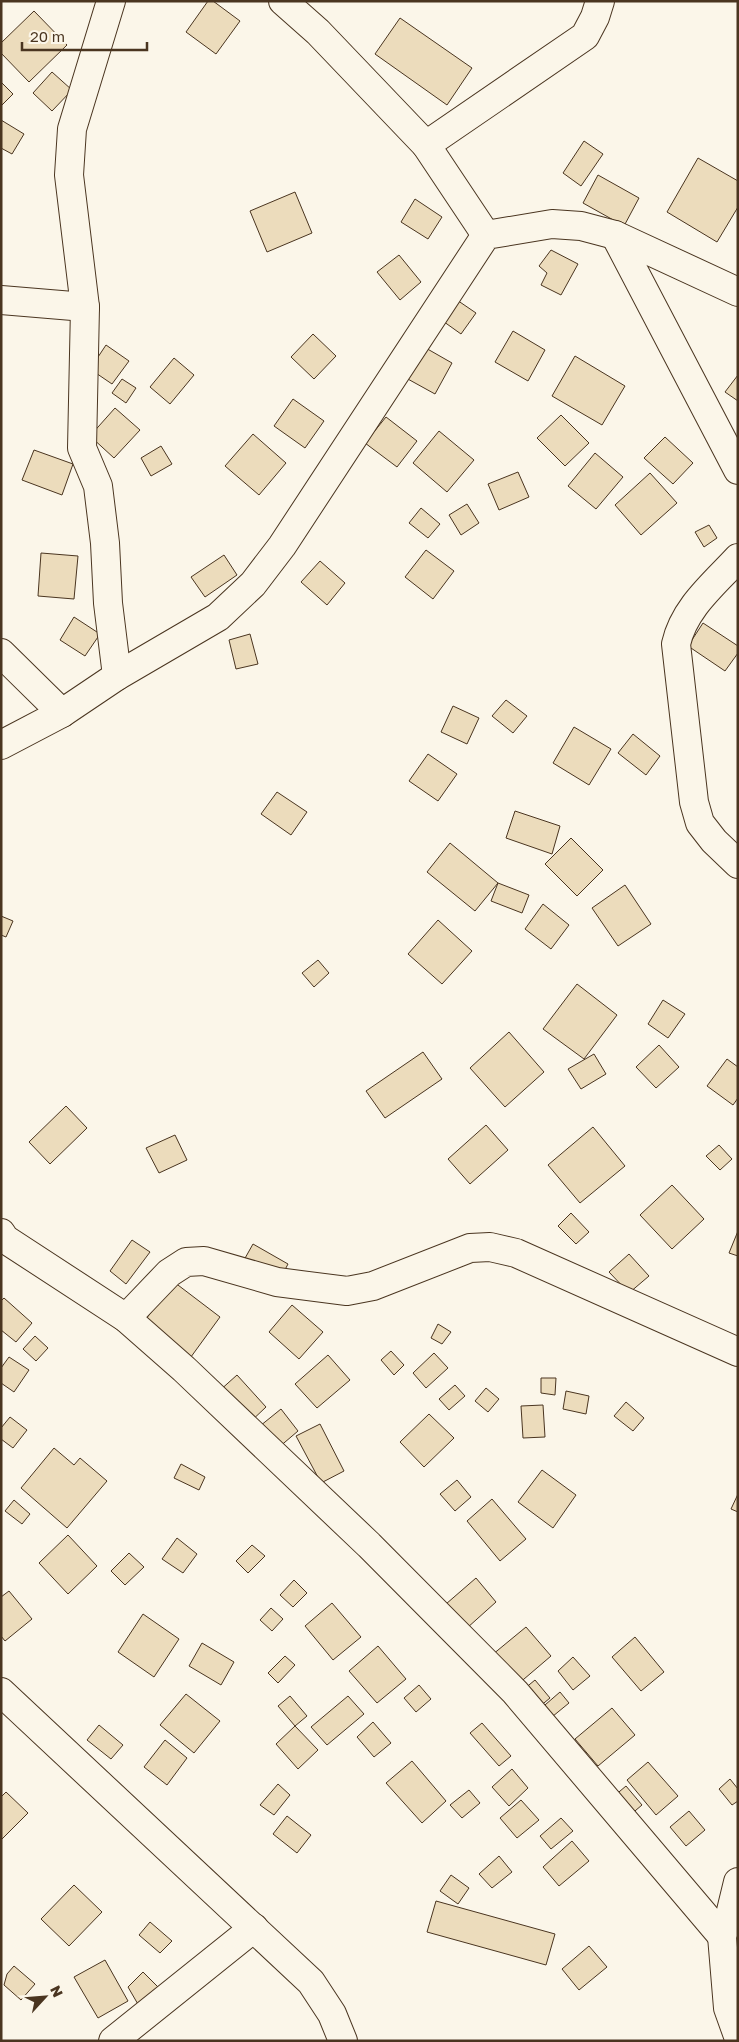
<svg xmlns="http://www.w3.org/2000/svg" width="739" height="2042" font-family="'Golos Text',sans-serif">
<style>
.building{fill:#ecdcbc;stroke:#4a3520}
.lines{fill:none;stroke-linecap:round;stroke-linejoin:round}
.minor-casing{stroke:#4a3520;stroke-width:30}
.minor{stroke:#fbf6e9;stroke-width:28}
</style>
<rect width="100%" height="100%" fill="#fbf6e9"/>
<g class="building">
<path d="M208,1H213L240,21L216,54L186,32Z"/>
<path d="M34,11L67,45L29,82L1,53V43Z"/>
<path d="M400,18L472,68L447,105L375,54Z"/>
<path d="M52,72L72,90L52,111L33,93Z"/>
<path d="M1,82L13,94L1,106Z"/>
<path d="M1,120L24,134L12,154L1,148Z"/>
<path d="M584,141L603,154L581,186L563,173Z"/>
<path d="M698,158L738,181V207L717,242L667,212Z"/>
<path d="M598,175L639,198L624,226L583,203Z"/>
<path d="M295,192L312,233L267,252L250,211Z"/>
<path d="M415,199L442,217L428,239L401,222Z"/>
<path d="M551,250L578,264L561,295L541,285L547,273L539,266Z"/>
<path d="M399,255L421,282L400,300L377,272Z"/>
<path d="M454,298L476,313L461,334L440,319Z"/>
<path d="M513,331L545,350L528,381L495,362Z"/>
<path d="M313,334L336,356L314,379L291,357Z"/>
<path d="M106,345L129,361L112,384L90,369Z"/>
<path d="M424,347L452,363L435,394L406,378Z"/>
<path d="M575,356L625,386L602,425L552,396Z"/>
<path d="M174,358L194,375L170,404L150,387Z"/>
<path d="M738,375V401L725,392Z"/>
<path d="M122,379L136,388L126,403L112,393Z"/>
<path d="M293,399L324,421L305,448L274,426Z"/>
<path d="M115,408L140,430L114,458L90,436Z"/>
<path d="M561,415L589,443L565,466L537,438Z"/>
<path d="M386,417L417,441L397,467L365,443Z"/>
<path d="M439,431L474,460L447,492L413,463Z"/>
<path d="M253,434L286,463L259,495L225,466Z"/>
<path d="M665,437L693,463L673,484L644,458Z"/>
<path d="M161,446L172,464L151,476L141,458Z"/>
<path d="M34,450L73,464L62,495L22,480Z"/>
<path d="M595,453L623,477L596,509L568,486Z"/>
<path d="M518,472L529,497L499,510L488,484Z"/>
<path d="M650,473L677,503L641,535L615,505Z"/>
<path d="M467,504L479,523L461,535L449,515Z"/>
<path d="M421,508L440,524L428,538L409,523Z"/>
<path d="M709,525L717,538L704,547L695,532Z"/>
<path d="M426,550L454,571L433,599L405,577Z"/>
<path d="M41,553L78,556L74,599L38,596Z"/>
<path d="M224,555L237,575L205,597L191,577Z"/>
<path d="M320,561L345,583L327,605L301,582Z"/>
<path d="M74,617L100,634L85,656L60,640Z"/>
<path d="M703,623L738,646V653L725,671L688,646Z"/>
<path d="M250,634L258,664L236,669L229,640Z"/>
<path d="M506,700L527,716L513,733L492,716Z"/>
<path d="M453,706L479,718L467,744L441,732Z"/>
<path d="M574,727L611,749L589,785L553,763Z"/>
<path d="M633,734L660,756L646,775L618,753Z"/>
<path d="M428,754L457,774L438,801L409,781Z"/>
<path d="M277,792L307,812L291,835L261,814Z"/>
<path d="M515,811L560,826L552,854L506,838Z"/>
<path d="M571,838L603,870L577,896L545,864Z"/>
<path d="M450,843L498,883L475,911L427,872Z"/>
<path d="M498,883L529,895L522,913L491,901Z"/>
<path d="M625,885L651,924L618,946L592,908Z"/>
<path d="M543,904L569,925L551,949L525,929Z"/>
<path d="M1,916L13,921L6,937L1,935Z"/>
<path d="M438,920L472,951L442,984L408,954Z"/>
<path d="M318,960L329,973L314,987L302,973Z"/>
<path d="M577,984L617,1015L584,1059L543,1029Z"/>
<path d="M663,1000L685,1014L668,1038L648,1024Z"/>
<path d="M509,1032L544,1072L505,1107L470,1068Z"/>
<path d="M659,1045L679,1067L656,1088L636,1067Z"/>
<path d="M423,1052L442,1079L385,1118L366,1091Z"/>
<path d="M594,1054L606,1074L581,1089L568,1069Z"/>
<path d="M727,1059L738,1067V1098L733,1105L707,1086Z"/>
<path d="M66,1106L87,1128L50,1164L29,1142Z"/>
<path d="M486,1125L508,1150L470,1184L448,1159Z"/>
<path d="M593,1127L625,1166L580,1203L548,1165Z"/>
<path d="M175,1135L187,1160L159,1173L146,1148Z"/>
<path d="M719,1145L732,1159L720,1170L706,1156Z"/>
<path d="M672,1185L704,1219L672,1249L640,1215Z"/>
<path d="M571,1213L589,1232L576,1244L558,1226Z"/>
<path d="M738,1231V1256L729,1253Z"/>
<path d="M132,1240L150,1252L126,1284L110,1271Z"/>
<path d="M253,1244L288,1264L279,1281L244,1260Z"/>
<path d="M629,1254L649,1276L629,1293L609,1272Z"/>
<path d="M174,1282L220,1317L188,1361L161,1342L166,1335L146,1319Z"/>
<path d="M4,1298L32,1323L16,1342L1,1330V1301Z"/>
<path d="M292,1305L323,1332L299,1359L269,1332Z"/>
<path d="M438,1324L451,1332L442,1344L431,1338Z"/>
<path d="M35,1336L48,1348L36,1361L23,1349Z"/>
<path d="M391,1351L404,1365L394,1375L381,1360Z"/>
<path d="M434,1353L448,1368L426,1388L413,1373Z"/>
<path d="M328,1355L350,1380L317,1408L295,1384Z"/>
<path d="M9,1357L29,1370L14,1392L1,1383V1368Z"/>
<path d="M237,1375L266,1407L247,1425L218,1392Z"/>
<path d="M541,1378H556L555,1395L541,1393Z"/>
<path d="M455,1385L465,1396L449,1410L439,1399Z"/>
<path d="M486,1388L499,1399L488,1412L475,1401Z"/>
<path d="M566,1391L589,1396L586,1414L563,1409Z"/>
<path d="M626,1402L644,1418L633,1431L614,1416Z"/>
<path d="M543,1405L545,1437L523,1438L521,1406Z"/>
<path d="M281,1409L298,1431L278,1448L260,1426Z"/>
<path d="M429,1414L454,1438L424,1467L400,1442Z"/>
<path d="M10,1417L27,1430L13,1448L1,1439V1428Z"/>
<path d="M320,1424L344,1471L321,1483L296,1436Z"/>
<path d="M54,1448L74,1465L80,1458L107,1481L67,1528L21,1488Z"/>
<path d="M181,1464L205,1477L199,1490L174,1478Z"/>
<path d="M542,1470L576,1495L553,1528L518,1502Z"/>
<path d="M457,1480L471,1497L455,1511L440,1494Z"/>
<path d="M738,1494V1512L731,1509Z"/>
<path d="M492,1499L526,1539L500,1561L467,1521Z"/>
<path d="M14,1500L30,1514L22,1524L5,1511Z"/>
<path d="M68,1535L97,1566L68,1594L39,1563Z"/>
<path d="M177,1538L197,1554L183,1573L162,1559Z"/>
<path d="M252,1545L265,1556L248,1573L236,1561Z"/>
<path d="M129,1553L144,1567L125,1585L111,1571Z"/>
<path d="M476,1578L496,1602L467,1628L446,1604Z"/>
<path d="M294,1580L307,1593L293,1607L280,1595Z"/>
<path d="M9,1591L32,1619L5,1641L1,1636V1597Z"/>
<path d="M332,1603L361,1637L333,1660L305,1626Z"/>
<path d="M271,1608L283,1619L272,1631L260,1620Z"/>
<path d="M143,1614L179,1639L154,1677L118,1652Z"/>
<path d="M526,1627L551,1656L517,1685L492,1655Z"/>
<path d="M635,1637L664,1672L641,1691L612,1657Z"/>
<path d="M202,1643L234,1662L221,1685L189,1666Z"/>
<path d="M378,1646L406,1679L377,1703L349,1671Z"/>
<path d="M285,1656L295,1665L278,1683L268,1673Z"/>
<path d="M573,1657L590,1676L573,1690L558,1671Z"/>
<path d="M535,1680L550,1698L533,1712L518,1694Z"/>
<path d="M419,1685L431,1699L416,1712L404,1698Z"/>
<path d="M560,1692L569,1703L547,1721L538,1711Z"/>
<path d="M186,1694L220,1721L194,1753L160,1725Z"/>
<path d="M290,1696L307,1716L295,1726L278,1706Z"/>
<path d="M348,1696L364,1714L327,1745L311,1727Z"/>
<path d="M612,1708L635,1735L598,1766L575,1739Z"/>
<path d="M373,1722L391,1743L374,1757L357,1737Z"/>
<path d="M482,1723L511,1756L499,1766L470,1733Z"/>
<path d="M99,1725L123,1745L111,1759L87,1740Z"/>
<path d="M295,1726L318,1750L298,1769L276,1744Z"/>
<path d="M165,1740L187,1758L167,1785L144,1767Z"/>
<path d="M412,1761L446,1801L422,1823L386,1783Z"/>
<path d="M648,1762L678,1796L656,1815L627,1780Z"/>
<path d="M512,1769L528,1788L509,1806L492,1787Z"/>
<path d="M730,1779L738,1789V1801L732,1805L719,1789Z"/>
<path d="M278,1784L290,1795L274,1815L260,1805Z"/>
<path d="M626,1786L642,1805L629,1816L613,1797Z"/>
<path d="M469,1790L480,1803L462,1818L450,1805Z"/>
<path d="M6,1792L28,1813L1,1840V1797Z"/>
<path d="M521,1800L539,1820L517,1838L500,1818Z"/>
<path d="M689,1811L705,1830L686,1846L670,1827Z"/>
<path d="M287,1816L311,1835L297,1853L273,1834Z"/>
<path d="M561,1818L573,1831L551,1849L540,1836Z"/>
<path d="M572,1841L589,1861L559,1886L543,1867Z"/>
<path d="M499,1856L512,1872L492,1888L479,1874Z"/>
<path d="M451,1875L469,1888L458,1904L440,1891Z"/>
<path d="M74,1885L102,1912L69,1946L41,1919Z"/>
<path d="M436,1901L555,1934L546,1965L427,1932Z"/>
<path d="M150,1922L172,1941L160,1953L139,1935Z"/>
<path d="M589,1946L607,1967L579,1990L562,1969Z"/>
<path d="M105,1960L128,2001L98,2018L74,1977Z"/>
<path d="M14,1966L35,1984L21,2000L4,1985L7,1974Z"/>
<path d="M143,1972L158,1987L139,2006L128,1987Z"/>
</g>
<g class="lines">
<defs>
<g id="minor">
<path d="M111,1L72,129L69,175L85,307L82,448L98,486L105,543L108,603L117,676"/>
<path d="M283,1L318,32L426,145"/>
<path d="M486,235L426,145L585,36L595,17L600,1"/>
<path d="M615,235L738,470"/>
<path d="M1,300L85,307"/>
<path d="M738,558C714,584 684,608 676,644L694,802L700,823L714,841L738,864"/>
<path d="M1,653L62,713"/>
<path d="M1,745L62,713L117,676L218,617L253,584L282,546L486,235L552,224L581,226L615,235L738,292"/>
<path d="M1,1233L5,1239L126,1318L184,1369L369,1545L515,1692L722,1936"/>
<path d="M126,1318L169,1273L186,1262L204,1261L277,1282L347,1291L373,1286L470,1248L490,1247L516,1253L738,1352"/>
<path d="M1,1692L311,1982L332,2014L343,2041"/>
<path d="M738,1882L730,1915L722,1936L728,2008L738,2036"/>
<path d="M113,2041L254,1928"/>
</g>
</defs>
<use href="#minor" class="minor-casing"/>
<use href="#minor" class="minor"/>
</g>
<rect width="739" height="2042" fill="none" stroke="#4a3520" stroke-width="5"/>
<g transform="translate(45 1997) rotate(64)" stroke="#fbf6e9" stroke-width="4" paint-order="stroke">
<path d="M0-4L9 19L0 12L-9 19Z" fill="#4a3520"/>
<text y="-8" font-size="14" font-weight="bold" text-anchor="middle" fill="#4a3520">N</text>
</g>
<path d="M22 42v8h125v-8" fill="none" stroke="#4a3520" stroke-width="2.5"/>
<text x="30" y="42" font-size="15" fill="#4a3520" stroke="#fbf6e9" stroke-width="4" paint-order="stroke">20 m</text>
</svg>
